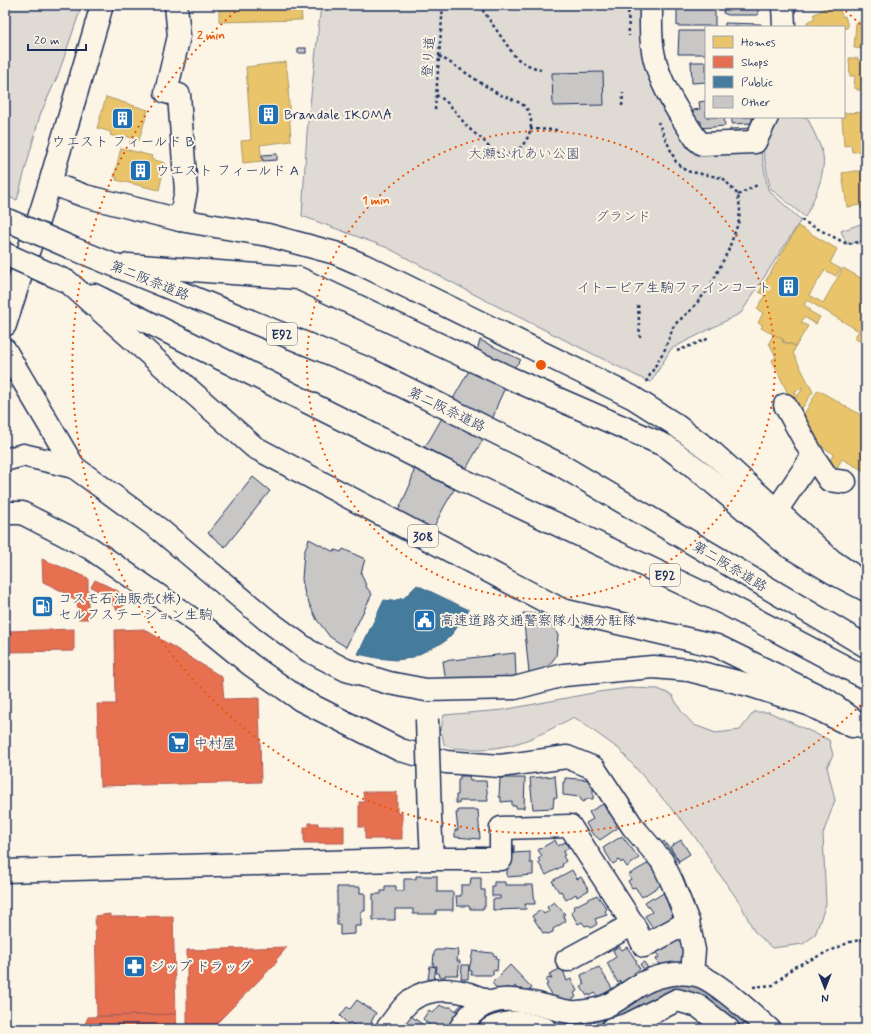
<svg xmlns="http://www.w3.org/2000/svg" width="871" height="1034" font-family="Mynerve,'Klee One',sans-serif">
<style>
.green{fill:#dfdbd4;stroke:#7d8599}
.homes{fill:#e9c46a;stroke:#ab9766;fill-rule:evenodd}
.shops{fill:#e76f51;stroke:#aa5c55}
.public{fill:#457b9d;stroke:#38648a}
.lines{fill:none;stroke-linecap:round;stroke-linejoin:round}
.river{stroke:#b2b4b8;stroke-width:35}
.building{fill:#c8c7c6;stroke:#1b2f5e}
.minor-casing{stroke:#1b2f5e;stroke-width:25}
.highway-casing{stroke:#1b2f5e;stroke-width:25}
.path{stroke:#1b2f5e;stroke-width:2.5;stroke-dasharray:3 3;stroke-linecap:butt}
.minor{stroke:#fcf5e5;stroke-width:22}
.highway{stroke:#fcf5e5;stroke-width:22}
.minor-bridge-casing{stroke:#1b2f5e;stroke-width:25;stroke-linecap:butt}
.highway-bridge-casing{stroke:#1b2f5e;stroke-width:25;stroke-linecap:butt}
.minor-bridge{stroke:#fcf5e5;stroke-width:22}
.highway-bridge{stroke:#fcf5e5;stroke-width:22}
.ring{fill:none;stroke:#e8590c;stroke-width:2;stroke-dasharray:2 4}
.labels{text-anchor:middle;stroke-width:4;stroke-linejoin:round;paint-order:stroke}
.shield{fill:#fcf5e5;stroke:#5e6a86;stroke-width:1}
.shield-label{font-size:13px;font-weight:bold;fill:#1b2f5e}
.street-label{font-size:14px;fill:#1b2f5e;stroke:#fcf5e5}
.poi-label{font-size:14px;fill:#1b2f5e;stroke:#fcf5e5;text-anchor:start}
.park-label{font-size:14px;fill:#425176;stroke:#fcf5e5}
.centre{fill:#e8590c;stroke:#fcf5e5;stroke-width:2}
.ring-label{font-size:12px;text-anchor:middle;font-weight:bold;fill:#e8590c;stroke:#fcf5e5;stroke-width:4;stroke-linejoin:round;paint-order:stroke}
</style>
<rect width="100%" height="100%" fill="#fcf5e5"/>
<filter id="ink" filterUnits="userSpaceOnUse"><feTurbulence type="fractalNoise" baseFrequency=".025" numOctaves="2"/><feDisplacementMap in="SourceGraphic" scale="8" xChannelSelector="R" yChannelSelector="G"/><feConvolveMatrix kernelMatrix="1 2 1 2 8 2 1 2 1" color-interpolation-filters="sRGB"/></filter>
<g filter="url(#ink)">
<g class="green">
<path d="M5,5H82L58,75L40,115L17,200L5,196Z"/>
<path d="M321,5H642L683,139L697,154L761,151L768,190L801,220L741,313L671,349L651,382L647,381L483,299L388,248L302,216L307,132Z"/>
<path d="M777,117H807C812,128 818,140 822,151C828,169 814,201 805,217L770,188L763,150Z"/>
<path d="M866,222V241L847,244L841,231Z"/>
<path d="M629,688L658,689L672,695L681,711L694,725L716,733L740,730L754,712H769L829,740L833,755L827,767L835,800L823,834L826,904L815,935L803,944L772,948L754,931L740,903L713,865L704,849L685,824L619,749L574,717C536,737 512,751 467,749C459,748 450,749 444,744L441,729L444,715L503,710L598,692Z"/>
</g>
<g class="homes">
<path d="M219,5H301L302,20L219,22Z"/>
<path d="M828,5H837L843,17L845,16L848,27L844,29V27H808L807,22L815,18L813,15L825,8L824,7Z"/>
<path d="M859,22H866V49L854,48L856,23Z"/>
<path d="M849,58H858V61L866,60V90H857V88H854L855,76H850Z"/>
<path d="M286,62L289,88H288L291,141L260,145L262,161L243,163L241,141L251,140L246,67Z"/>
<path d="M106,97L148,110L139,140L125,136L124,140L110,135L111,132L97,128Z"/>
<path d="M866,112V151L852,152L851,145L844,146L842,118L844,117V113Z"/>
<path d="M121,148L152,156L151,159L165,163L159,190L116,180L117,177H114Z"/>
<path d="M856,171H866V208L861,209V205L847,207L842,173Z"/>
<path d="M798,226L837,249L830,263L841,269L836,276L825,270L809,295L823,303L843,268L866,281V345L854,338L859,331L807,300L804,305L810,309L809,311L820,317L816,324L804,317L801,323L808,326L796,346L783,341L784,340L761,328L763,325L758,323L763,313L757,309L765,295L759,292Z"/>
<path d="M774,334L783,340L782,342L796,346L793,353L813,392L802,408L805,418L798,415L772,360L776,357L769,343ZM803,388L797,397L795,391Z"/>
<path d="M818,390L866,418V472L842,459L835,471L826,466L834,454L819,445L804,414Z"/>
</g>
<g class="shops">
<path d="M42,559L88,578V619H78L77,601L69,597L70,595L43,582Z"/>
<path d="M95,580L118,591L126,604L117,610L109,600L110,598L91,587Z"/>
<path d="M74,629V651L8,652V631Z"/>
<path d="M144,629L222,677L224,699L259,698L261,782L100,786L97,704H116L115,630Z"/>
<path d="M363,792H397V813H402V839H365V827H359V802H364Z"/>
<path d="M309,823H318V826H344V843H304V827H309Z"/>
<path d="M110,914V917L173,916L176,1014L97,1016L95,916Z"/>
<path d="M287,947L276,960L277,962L211,1029H187V950Z"/>
<path d="M176,1014L177,1029H83L88,1017Z"/>
</g>
<path class="public" d="M417,585L469,610L453,633L444,642L411,658L396,660L377,658L358,654L384,600L392,601L404,598Z"/>
<g class="lines">
<path class="river" d="M558,1019L575,1020L610,1017L663,986L694,985L750,1029"/>
</g>
<g class="building">
<path d="M683,5H715V26H677V6Z"/>
<path d="M724,5H758V15H728L723,13Z"/>
<path d="M725,23L761,24L760,27H725Z"/>
<path d="M679,31H706V54H678Z"/>
<rect x="298" y="48" width="8" height="5"/>
<path d="M691,62H706V82L692,83Z"/>
<path d="M603,72L604,105L553,106L552,73Z"/>
<path d="M706,101V117H724L725,126L701,128V121H694L693,110L700,109L699,102Z"/>
<path d="M732,117H752V123L732,124Z"/>
<path d="M754,128L747,133L730,134V129Z"/>
<path d="M277,154V160L263,161L262,155Z"/>
<path d="M480,340L521,360L515,366L498,403L489,429L444,507L428,538L424,551L388,533L410,485L418,456L430,439L474,362Z"/>
<path d="M253,477L270,491L225,547L208,533Z"/>
<path d="M309,539L334,552L335,550L341,552L343,549L365,559L361,573L367,588L372,594L346,647L330,637L324,629L317,620L305,595L302,579L304,553Z"/>
<path d="M523,613L541,614L550,621L558,635L556,656L550,664L541,671L529,672Z"/>
<path d="M515,653L516,676L446,683L443,661Z"/>
<path d="M460,776H469L470,781H486L488,801H459V803H456V795H458V779H460Z"/>
<path d="M555,776L557,798L554,797L553,808L533,809L530,778Z"/>
<path d="M500,778H525L524,808H516V806H512V801L501,802V797H499Z"/>
<path d="M565,778L593,780V799H588L582,802L580,797L563,795V782H565Z"/>
<path d="M603,804L608,813L611,811L622,825L600,840L591,832L586,823L593,819L589,812Z"/>
<path d="M458,810H478L480,839L455,837V830H458L456,813H458Z"/>
<path d="M622,836L639,858L627,867L623,861L621,863L619,860L613,864L603,848Z"/>
<path d="M555,840L558,846L565,842L569,848L563,852L565,855L563,856L566,861L562,864L563,866L546,875L538,862L540,861L538,859L542,856L538,850Z"/>
<path d="M681,840L690,854L679,861L670,847Z"/>
<path d="M664,841L679,862L676,865L661,844Z"/>
<path d="M514,845V853L530,852V863H533V875L507,877V846Z"/>
<path d="M649,863L653,870L656,868L660,874L657,876L661,885L642,897L635,887L632,888L628,881L631,879L628,875Z"/>
<path d="M572,870L577,879L581,877L589,890L577,897L576,894L566,900L561,891L559,892L552,881Z"/>
<path d="M416,876H437V892H453V910H436V914H413V909H395V920H373V894H381V891H385V886H396V891H404V879H416Z"/>
<path d="M471,878H481V890H485V907H483V909H470L469,906H457L456,896H461V885H470Z"/>
<path d="M494,882H505V885H533L535,904H525L526,909L493,910V899H500V896H492V886H494Z"/>
<path d="M337,887H360V893H365V911H361V926H355V934L340,935V925H337Z"/>
<path d="M665,892L671,902L668,904L677,917L655,931L645,916L652,912L645,902L653,897L654,899Z"/>
<path d="M597,895L607,909L605,911L607,915L595,919L597,924L591,928L588,925L585,926L582,922L578,924L571,912L575,909L573,907Z"/>
<path d="M554,902L565,914L563,916L566,921L553,929V932L548,934L543,933L532,916L541,910L544,914L549,911L547,907Z"/>
<path d="M678,934L690,958L675,966L672,963L665,967H660L656,959L659,957L654,949Z"/>
<path d="M619,946L622,950L627,947L637,962L636,963L640,969L634,973L635,974L622,984L620,981L618,983L607,963L616,957L613,950Z"/>
<path d="M444,949L458,950L457,961H460L458,975H445V977H440L439,973H436L437,966H433L434,953L436,950H444Z"/>
<path d="M473,951L493,953V955L497,956L496,959H498L497,971L493,970V975H471L472,971L469,970Z"/>
<path d="M644,962L648,968L644,970L640,964Z"/>
<path d="M462,965H469L468,979H461Z"/>
<path d="M510,965L532,988L526,994H522L515,986L510,991L507,987L500,992L492,983Z"/>
<path d="M430,966L436,967L434,980L428,979Z"/>
<path d="M599,967L613,990L600,999L595,993L590,996L589,994L587,996L581,987L584,985L581,975Z"/>
<path d="M562,968L567,981L571,979L577,991L574,993L576,997L565,1004L562,998L555,1002L546,985L548,984L546,981L548,978L552,979L549,974Z"/>
<path d="M357,1000L376,1013L371,1022L373,1023L368,1029H357L350,1022L348,1024L340,1016L347,1007L350,1009Z"/>
<path d="M462,1004L468,1009L462,1015L456,1010Z"/>
<path d="M440,1005L443,1007H451L460,1014L448,1029H434L423,1019L429,1010L433,1013Z"/>
<path d="M411,1016L422,1024L418,1029H403L401,1028Z"/>
<path d="M334,1022L336,1025L337,1024L343,1029L328,1028Z"/>
</g>
<g class="lines">
<defs>
<g id="minor">
<path d="M176,5L179,36L166,92L179,95L186,191L180,220"/>
<path d="M651,5C651,24 650,45 656,64C664,91 681,117 697,140L702,144L755,142L767,117"/>
<path d="M783,5L784,27"/>
<path d="M50,183L85,196L180,220L268,235L335,253L363,265L632,397L673,423L713,453L831,560L850,573"/>
<path d="M5,325L50,183L102,5"/>
<path d="M5,350L74,467L159,529L267,620L309,651L346,670L389,683L426,690L515,688L564,675L653,667L689,670L749,685L808,704L852,726"/>
<path d="M785,405L813,456L829,480L845,482"/>
<path d="M5,460L23,455L74,467"/>
<path d="M776,511L813,456"/>
<path d="M5,513H22L90,548L208,630L251,665L301,700L400,750L446,762L500,766L567,757L594,768L633,827L662,861L672,882L688,922L694,950L692,974"/>
<path d="M430,817L432,859"/>
<path d="M5,871L432,859H501V828L570,826L633,924L644,946L688,922"/>
<path d="M567,960L633,924"/>
<path d="M387,1029C394,1020 402,1007 411,1000C434,984 464,989 488,1002"/>
<path d="M460,1029C481,992 513,997 548,1007C558,1009 568,1013 578,1012C588,1011 601,1009 610,1004C620,999 628,992 638,986C654,976 677,971 696,975C714,978 754,1016 769,1029"/>
<path d="M490,1029C513,1019 521,1022 545,1029"/>
<path d="M612,1029L627,1025L677,1000L698,1006L728,1029"/>
</g>
<g id="highway">
<path d="M72,248L370,370L557,463L866,646"/>
<path d="M128,265L298,278L510,378L666,446L697,469L788,546L837,575L866,590"/>
<path d="M68,282L254,447L562,610L717,646L827,700L866,729"/>
<path d="M94,295L461,479L728,605L866,678"/>
</g>
</defs>
<use href="#minor" class="minor-casing"/>
<use href="#highway" class="highway-casing"/>
<g class="path">
<path d="M479,5L516,58L528,65L541,70"/>
<path d="M628,5L629,36"/>
<path d="M436,95C448,101 454,110 462,120C467,128 477,135 484,141C487,145 491,150 495,152C523,164 543,120 523,105C515,99 503,97 495,92C476,80 458,67 439,56"/>
<path d="M622,106L623,93"/>
<path d="M435,110L443,5"/>
<path d="M530,129L557,130"/>
<path d="M738,195L759,184"/>
<path d="M801,220L847,244L866,241"/>
<path d="M638,305L640,337"/>
<path d="M677,351L710,338"/>
<path d="M646,382L665,349L674,325L691,310L710,287L728,251L739,221L740,209L738,195L723,178L686,171L676,162L658,122"/>
<path d="M753,987L773,985L794,967L850,942L866,939"/>
</g>
<use href="#minor" class="minor"/>
<use href="#highway" class="highway"/>
<defs>
<path id="minor-bridge" d="M427,719L430,817"/>
<g id="highway-bridge">
<path d="M5,219L72,248"/>
<path d="M5,254L68,282"/>
</g>
</defs>
<use href="#minor-bridge" class="minor-bridge-casing"/>
<use href="#highway-bridge" class="highway-bridge-casing"/>
<use href="#minor-bridge" class="minor-bridge"/>
<use href="#highway-bridge" class="highway-bridge"/>
</g>
</g>
<g class="ring">
<circle cx="541" cy="365" r="234"/>
<path d="M865 701A467 467 0 1 1 241 7M841 7A467 467 0 0 1 865 29"/>
</g>
<defs>
<symbol id="building-square" viewBox="-11 -11 22 22"><rect x="-9" y="-9" width="18" height="18" rx="4" fill="#1f6fb2" stroke="#fcf5e5"/><path d="M-4-6H4V6H1V3H-1V6H-4ZM-2.5-4.3h1.7v1.8h-1.7ZM.8-4.3h1.7v1.8H.8ZM-2.5-1h1.7V.8h-1.7ZM.8-1h1.7V.8H.8Z" fill="#fff"/></symbol>
<symbol id="fuel-square" viewBox="-11 -11 22 22"><rect x="-9" y="-9" width="18" height="18" rx="4" fill="#1f6fb2" stroke="#fcf5e5"/><path d="M-5.5-6h7V0h2V4h1.3V-2.5L3-4.5l.8-.8L6-3V5H2.5V1h-1V6h-7ZM-4.2-4.7v3.2H.2V-4.7Z" fill="#fff"/></symbol>
<symbol id="civic-square" viewBox="-11 -11 22 22"><rect x="-9" y="-9" width="18" height="18" rx="4" fill="#1f6fb2" stroke="#fcf5e5"/><path d="M-.6-6.5H3V-4.5H.6V-3L4-1V1h2V6H-6V1h2V-1L-.6-3ZM-1.2 2.5V6h2.4V2.5Z" fill="#fff"/></symbol>
<symbol id="supermarket-square" viewBox="-11 -11 22 22"><rect x="-9" y="-9" width="18" height="18" rx="4" fill="#1f6fb2" stroke="#fcf5e5"/><path d="M-6-5.5h2.5l.6 2H6L4.5 2H-2.5L-4.4-4H-6ZM-1.5 3.2a1.3 1.3 0 1 0 .1 0ZM3 3.2a1.3 1.3 0 1 0 .1 0Z" fill="#fff"/></symbol>
<symbol id="pharmacy-square" viewBox="-11 -11 22 22"><rect x="-9" y="-9" width="18" height="18" rx="4" fill="#1f6fb2" stroke="#fcf5e5"/><path d="M-2-6h4v4h4v4h-4v4h-4v-4h-4v-4h4Z" fill="#fff"/></symbol>
</defs>
<g fill-rule="evenodd">
<use href="#building-square" x="256" y="102" width="25" height="25"/>
<use href="#building-square" x="110" y="106" width="25" height="25"/>
<use href="#building-square" x="128" y="158" width="25" height="25"/>
<use href="#building-square" x="776" y="274" width="25" height="25"/>
<use href="#fuel-square" x="30" y="594" width="25" height="25"/>
<use href="#civic-square" x="412" y="608" width="25" height="25"/>
<use href="#supermarket-square" x="166" y="730" width="25" height="25"/>
<use href="#pharmacy-square" x="122" y="954" width="25" height="25"/>
</g>
<g class="labels">
<g class="shield">
<rect x="267" y="323" width="30" height="22" rx="3"/>
<rect x="408" y="525" width="30" height="22" rx="3"/>
<rect x="650" y="564" width="30" height="22" rx="3"/>
</g>
<g class="shield-label">
<text x="282" y="339">E92</text>
<text x="423" y="541">308</text>
<text x="665" y="580">E92</text>
</g>
<g class="street-label">
<text transform="translate(428 57) rotate(-86)" y="5">登り道</text>
<text transform="translate(150 280) rotate(22)" y="5">第二阪奈道路</text>
<text transform="translate(447 409) rotate(26)" y="5">第二阪奈道路</text>
<text transform="translate(730 566) rotate(31)" y="5">第二阪奈道路</text>
</g>
<g class="poi-label">
<text x="284" y="119">Brandale IKOMA</text>
<text x="123" y="146" text-anchor="middle">ウエスト フィールド B</text>
<text x="156" y="175">ウエスト フィールド A</text>
<text x="772" y="292" text-anchor="end">イトーピア生駒ファインコート</text>
<text x="58" y="603">コスモ石油販売(株)<tspan x="58" dy="16">セルフステーション生駒</tspan></text>
<text x="440" y="625">高速道路交通警察隊小瀬分駐隊</text>
<text x="194" y="748">中村屋</text>
<text x="150" y="971">ジップ ドラッグ</text>
</g>
<g class="park-label">
<text x="524" y="158">大瀬ふれあい公園</text>
<text x="623" y="221">グランド</text>
</g>
</g>
<circle cx="541" cy="365" r="6" class="centre"/>
<g class="ring-label">
<text x="211" y="39">2 min</text>
<text x="376" y="204">1 min</text>
</g>
<rect width="871" height="1034" fill="none" stroke="#fcf5e5" stroke-width="20"/>
<rect x="10" y="10" width="851" height="1014" fill="none" stroke="#1b2f5e" stroke-width="1.5" filter="url(#ink)"/>
<rect x="705" y="26" width="140" height="92" fill="#fcf5e5" stroke="#a2a6af"/>
<rect x="713" y="36" width="20" height="12" fill="#e9c46a" stroke="#a2a6af"/>
<text x="741" y="46" font-size="12" fill="#1b2f5e">Homes</text>
<rect x="713" y="56" width="20" height="12" fill="#e76f51" stroke="#a2a6af"/>
<text x="741" y="66" font-size="12" fill="#1b2f5e">Shops</text>
<rect x="713" y="76" width="20" height="12" fill="#457b9d" stroke="#a2a6af"/>
<text x="741" y="86" font-size="12" fill="#1b2f5e">Public</text>
<rect x="713" y="96" width="20" height="12" fill="#c8c7c6" stroke="#a2a6af"/>
<text x="741" y="106" font-size="12" fill="#1b2f5e">Other</text>
<g transform="translate(825 988) rotate(180)" stroke="#fcf5e5" stroke-width="3" paint-order="stroke">
<path d="M0-3L7 15L0 10L-7 15Z" fill="#1b2f5e"/>
<text y="-6" font-size="11" font-weight="bold" text-anchor="middle" fill="#1b2f5e">N</text>
</g>
<path d="M28 44v6h58v-6" fill="none" stroke="#1b2f5e" stroke-width="2"/>
<text x="34" y="44" font-size="12" fill="#1b2f5e" stroke="#fcf5e5" stroke-width="3" paint-order="stroke">20 m</text>
</svg>
